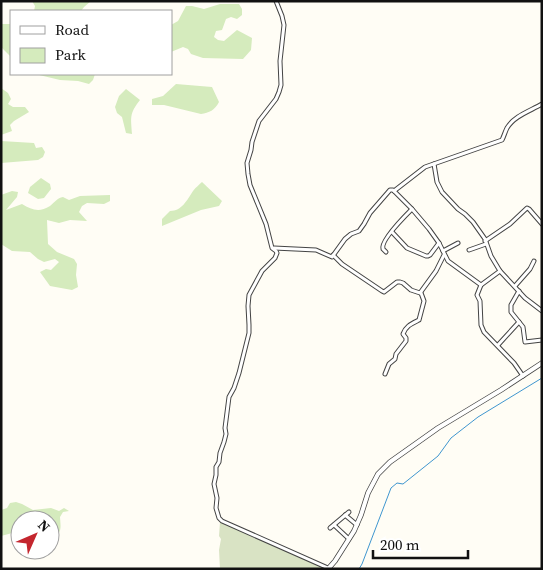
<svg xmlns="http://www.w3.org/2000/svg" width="543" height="570" font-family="'Source Serif 4',serif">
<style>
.green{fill:#d5ebbd}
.cemetery{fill:#d9e3c4}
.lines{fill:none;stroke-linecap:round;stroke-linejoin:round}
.stream{stroke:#3f96cf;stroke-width:1}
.minor-casing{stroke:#444;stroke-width:5}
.tertiary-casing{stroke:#444;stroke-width:5.5}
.minor{stroke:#fff;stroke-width:3}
.tertiary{stroke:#fff;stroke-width:4}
</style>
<rect width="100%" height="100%" fill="#fffdf5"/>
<g class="green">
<path d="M32,1H91L84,7L81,11H34L35,6Z"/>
<path d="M220,4H239L242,9V15L237,19L231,17L226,19L222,30L216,31L214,37L218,40L224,41L237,30L252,38L251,50L243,59L203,58L191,54L188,49L183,47L171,52V25L178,21L186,6H192L204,9Z"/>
<path d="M1,24H11V57L1,47Z"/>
<path d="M35,74H95L93,80L89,84L78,81L60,80Z"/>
<path d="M176,84L212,87L219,102C215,110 209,113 201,114L164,105H152V99L163,96Z"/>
<path d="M1,88L8,93L11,99L8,104L13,107H25L29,112L14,121L10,125L12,131L1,135Z"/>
<path d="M126,89L140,100C129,114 131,117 132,134L126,133L122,117L117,113L115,107L119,96Z"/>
<path d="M1,141L34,143L36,148L42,147L45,152L43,157L38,160L1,163Z"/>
<path d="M41,178L50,184L51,189L44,198L38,199L28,193L30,187Z"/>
<path d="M202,182L222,201L219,206L201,210L162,226V219L170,211C182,211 187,200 193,191C196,187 199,185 202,182Z"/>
<path d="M12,191L18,192L17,197L6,210L22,204C32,210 39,213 50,206C55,202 57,198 63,197L69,200L80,196L110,195V201L104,204L87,203L82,206L79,212L87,221L70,220L59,223L47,220L48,244L57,252L74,259L77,264L76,275L78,287L72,290L50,286L40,272L46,269L51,270L59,262L55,259L44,262L38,259L30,252L12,251L1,244V195Z"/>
<path d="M16,502L22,504L33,510L51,508L59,511L64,508L69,511L63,512L60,517C61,531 62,532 50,540V520H20V533L16,532L1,536V510L7,508L10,503Z"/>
</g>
<path class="cemetery" d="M222,521L327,569H220L219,550L221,539L219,536L220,522Z"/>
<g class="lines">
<path class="stream" d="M359,569L362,564L391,488L397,483L403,484L438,456L451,438L478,417L542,378"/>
<defs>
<g id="minor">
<path d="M276,1L282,16L284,25L280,61L281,85L279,92L276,99L259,121L252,142L251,150L247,163L248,174L250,185L266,224L272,248L276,251L277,253L275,258L262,271L249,295L248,306L249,325V333L239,373L234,388L229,397L225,428L226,434L224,442L220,453L219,462L216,467V475L214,484L217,498L216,508L219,518L222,521L328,568"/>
<path d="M434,164L437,182L442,192L458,209L465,214L473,222L485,239L491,256L500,271L525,298L542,311"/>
<path d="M394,191L425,167L502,140C504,136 505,132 507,128C514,116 530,111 542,104"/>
<path d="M392,232L407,248L426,256H428L430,255L439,243"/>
<path d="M485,241L510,224L527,208L529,209L542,224"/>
<path d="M274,248L316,250L332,257L345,239L351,234L359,231L364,224L370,213L390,190H393L412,209L429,229L439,243L448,261L481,285L477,295L480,301L481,325L484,332L514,363L523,376"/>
<path d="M469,250L486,244"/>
<path d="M443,251L458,243"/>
<path d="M386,252C385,251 384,250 383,249C380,241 406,215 412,209"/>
<path d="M333,255L342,264L382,291L384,292L397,282H400L403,283L411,290L420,293L436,271L444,255"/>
<path d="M481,285L500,271"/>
<path d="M515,286L530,269L534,261"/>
<path d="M519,322L523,327L525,342L542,340"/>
<path d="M498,345L519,322L511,312V305L519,291"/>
<path d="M385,374L389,364L395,359L396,354L406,341V338L403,334C406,326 411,324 419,320L424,301L421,293"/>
<path d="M345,515L357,525"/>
<path d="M334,525L349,539"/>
<path d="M330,528L349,512"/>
</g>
<path id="tertiary" d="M328,569L335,561L354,531L361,515L368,493L378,474L390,462L438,428L501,390L542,363"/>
</defs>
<use href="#minor" class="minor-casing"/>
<use href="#tertiary" class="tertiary-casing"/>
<use href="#minor" class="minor"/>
<use href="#tertiary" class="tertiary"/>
</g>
<rect width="543" height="570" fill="none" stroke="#111111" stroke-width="5"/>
<rect x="10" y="10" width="162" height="65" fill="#ffffff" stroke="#a0a0a0"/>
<rect x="20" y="26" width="25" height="8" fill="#ffffff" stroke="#a0a0a0"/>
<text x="55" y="35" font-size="15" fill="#111111">Road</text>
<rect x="20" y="48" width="25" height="15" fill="#d5ebbd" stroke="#a0a0a0"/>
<text x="55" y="60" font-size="15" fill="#111111">Park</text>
<g transform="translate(35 535) rotate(45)"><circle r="24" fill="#ffffff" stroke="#a0a0a0"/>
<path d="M0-4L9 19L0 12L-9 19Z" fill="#c4262e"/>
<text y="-8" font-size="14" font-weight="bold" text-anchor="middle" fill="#111111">N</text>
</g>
<path d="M373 550v8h95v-8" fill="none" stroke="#111111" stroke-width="2.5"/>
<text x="380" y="550" font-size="15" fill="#111111" stroke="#ffffff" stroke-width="4" paint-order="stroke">200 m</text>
</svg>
